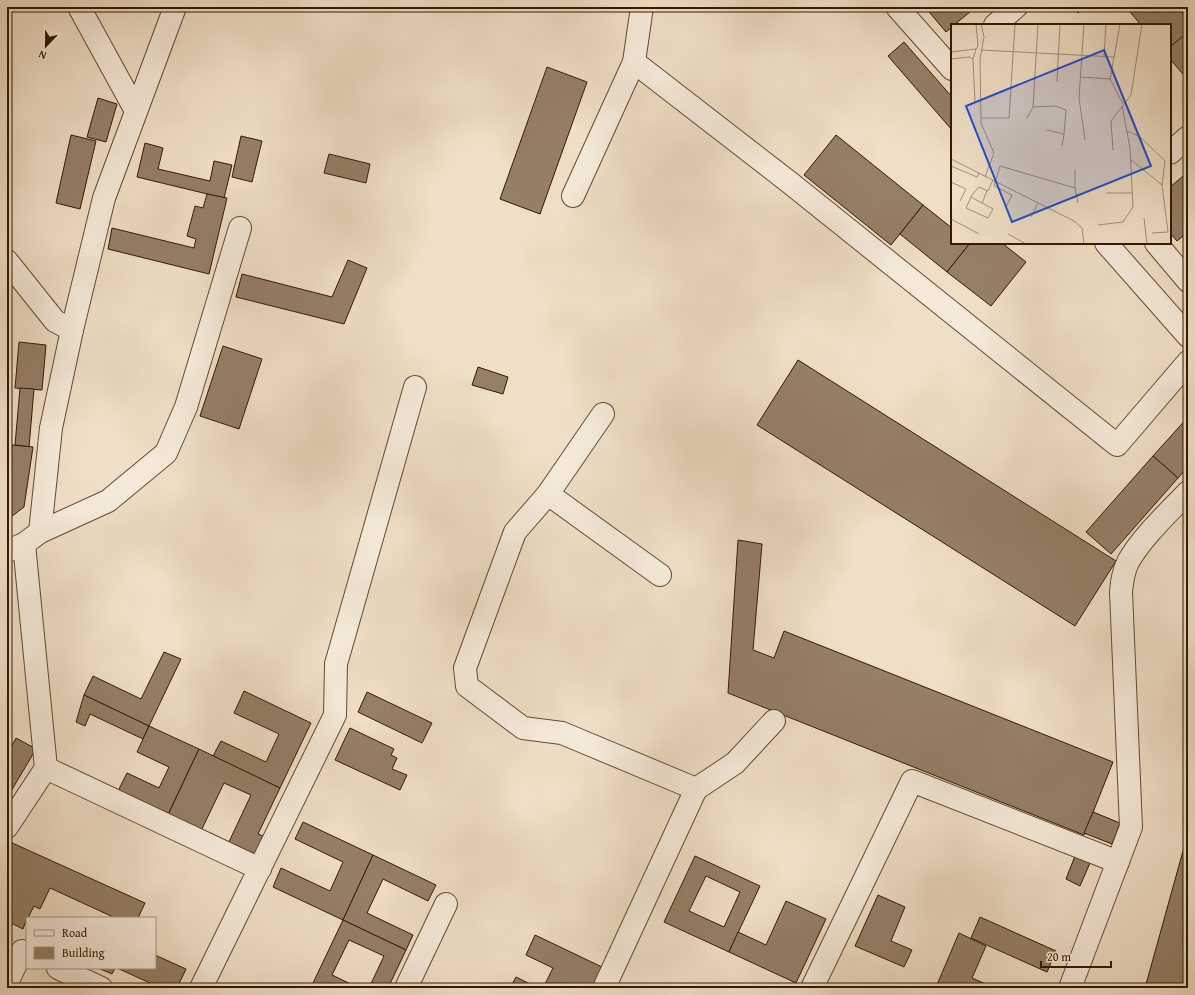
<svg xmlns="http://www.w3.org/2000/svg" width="1195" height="995" font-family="'Gentium Book Plus',serif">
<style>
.building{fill:#957f67;stroke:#341800;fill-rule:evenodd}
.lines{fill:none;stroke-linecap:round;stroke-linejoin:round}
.minor-casing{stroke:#634a32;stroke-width:24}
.minor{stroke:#f5eada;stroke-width:22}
.inset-road{fill:none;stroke:#a48f77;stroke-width:1}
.view{fill:#1d4ed8;fill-opacity:0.15;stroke:#1d4ed8;stroke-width:2}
.inset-edge{fill:none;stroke:#341800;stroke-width:2}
</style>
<rect width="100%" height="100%" fill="#efdfc6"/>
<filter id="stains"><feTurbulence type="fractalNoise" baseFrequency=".005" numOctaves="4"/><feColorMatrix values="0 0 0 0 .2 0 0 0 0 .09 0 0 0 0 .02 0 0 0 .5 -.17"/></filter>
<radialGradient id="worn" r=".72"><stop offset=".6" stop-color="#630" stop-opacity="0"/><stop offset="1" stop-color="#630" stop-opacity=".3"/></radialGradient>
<g class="building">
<path d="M925,7H976L954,25H952V27L946,32Z"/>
<path d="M1073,7H1085L1078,13Z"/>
<path d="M1126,7H1177L1188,20V32L1170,47V25H1141Z"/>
<path d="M1177,7H1188V20Z"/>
<path d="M1188,32V80L1170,59V47Z"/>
<path d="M904,42L952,97V130L888,56Z"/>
<path d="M547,67L587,82L540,214L500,199Z"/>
<path d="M98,98L117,104L106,142L87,137Z"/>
<path d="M71,135L96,141L80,209L56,203Z"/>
<path d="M836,135L923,205L891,245L804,175Z"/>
<path d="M241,136L262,141L252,182L232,177Z"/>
<path d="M145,143L163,148L158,169L210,181L214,161L232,165L224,198L137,177Z"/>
<path d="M329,154L370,164L366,183L324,173Z"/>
<path d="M1188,172V232L1177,241L1170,233V187Z"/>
<path d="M207,194L227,198L209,274L108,249L112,228L194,248L196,239L187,236L195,206L203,208Z"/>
<path d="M923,205L952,228V243H970L947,272L900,234Z"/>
<path d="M970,243H1002L1026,262L991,306L947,272Z"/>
<path d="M348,260L367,268L344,324L236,297L242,274L332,297Z"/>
<path d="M19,342L46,345L42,390L15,388Z"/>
<path d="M223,346L262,359L239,429L200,416Z"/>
<path d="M798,360L1116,561L1075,626L757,425Z"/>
<path d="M478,367L508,377L503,394L472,385Z"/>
<path d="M20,388L34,389L29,447L15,445Z"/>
<path d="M1188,417V467L1178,478L1153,456Z"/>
<path d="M12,445L33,447L24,507L7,520V487Z"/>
<path d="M1153,456L1178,478L1111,554L1086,532Z"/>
<path d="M738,540L762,544L753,650L774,658L784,631L1113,762L1084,835L728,693Z"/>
<path d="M164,652L181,659L149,726L84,695L93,676L141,699Z"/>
<path d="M244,691L311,723L280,788L213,756L221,741L266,762L279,734L234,713Z"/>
<path d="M367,692L432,723L422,743L358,712Z"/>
<path d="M84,695L149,726L143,739L90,714L85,726L76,722Z"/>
<path d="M149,726L199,749L167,817L117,793L127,773L159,788L169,767L137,752Z"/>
<path d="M350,728L394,749L391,755L397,758L392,769L407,775L400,790L335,760Z"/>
<path d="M16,738L36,749L7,798V754Z"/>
<path d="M199,749L280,788L258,834L263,836L253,858L227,846L251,795L224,783L200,833L167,817Z"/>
<path d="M1093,812L1120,823L1112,844L1084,833Z"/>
<path d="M303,822L373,855L343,920L273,887L281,868L330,891L343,862L295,839Z"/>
<path d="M10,842L145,903L138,918H110L111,916L50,888L40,909L34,906L28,918H27L23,929L7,921V849Z"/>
<path d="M1183,851L1188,852V988H1145Z"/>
<path d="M373,855L436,885L428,901L383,879L367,913L413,935L406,950L343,920Z"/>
<path d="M695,856L760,886L729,952L664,922ZM706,876L740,892L724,927L689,911Z"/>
<path d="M1075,856L1090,863L1080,886L1066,879Z"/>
<path d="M878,895L905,907L891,941L912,950L904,967L855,946Z"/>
<path d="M786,901L826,919L796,983L729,952L738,932L766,945Z"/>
<path d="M980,917L1056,951L1047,972L971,938Z"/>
<path d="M343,920L406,950L388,988H369L384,956L349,940L332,975L359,988H323L313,983Z"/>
<path d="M959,933L986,946L972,978L995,988H939L936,987Z"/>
<path d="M535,935L602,967L592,988H543L553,968L526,955Z"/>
<path d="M155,955L186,969L177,988H161L117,968H155Z"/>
<path d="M98,968H115L112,974Z"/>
<path d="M516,977L538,988H510Z"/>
</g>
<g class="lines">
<defs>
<g id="minor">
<path d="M79,7L136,111"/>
<path d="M897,7L952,69"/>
<path d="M995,25L1016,7"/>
<path d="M634,62L642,7"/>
<path d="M1170,153L1188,137"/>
<path d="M573,196L634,62L789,182L1117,445L1188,362"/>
<path d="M1106,243L1188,336"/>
<path d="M1156,243L1188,281"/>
<path d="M7,261L55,321L72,330"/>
<path d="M548,494L603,414"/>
<path d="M40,532L51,428L72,330L104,198L175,7"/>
<path d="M7,551L24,544L40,532L108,501L166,453L186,407L240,228"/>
<path d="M46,768L260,869"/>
<path d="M696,789L735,763L774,721"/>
<path d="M7,827L46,768L24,544"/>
<path d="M58,968L101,988"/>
<path d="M7,983L22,951"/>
<path d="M201,988L335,715L336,664L415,387"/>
<path d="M406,988L446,904"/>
<path d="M604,988L696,789L562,733L523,728L467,686L465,668L515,532L548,494L660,575"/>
<path d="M812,988L912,781L1118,862"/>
<path d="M1070,988L1131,827L1121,592C1122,582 1123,572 1128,562C1141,538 1169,512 1188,492"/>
</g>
</defs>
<use href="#minor" class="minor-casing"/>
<use href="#minor" class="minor"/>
</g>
<g transform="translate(951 24)">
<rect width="220" height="220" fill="#efdfc6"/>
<path class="inset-road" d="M30,0L33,13L29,35L30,99L43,129L34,153M87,0L82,83L105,82L115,86L113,110L96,106M133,0L128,74L134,116M169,0L159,55L172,80M30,26L163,33M0,28L25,25L27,22L25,0M153,32L155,0M0,35L18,33L22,35M129,53L159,55M106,58L109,0M24,79L22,35L25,25M30,94H58L64,0M76,94L82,83M176,107L189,113L214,137L211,161M111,122L113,110M162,126L160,97L180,71L191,0M0,135L123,197L131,204L133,220M179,135L211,161L217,208L201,209M0,142L26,153L28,149M0,158L15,165L9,177M124,164L127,179M155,169H181M20,173L42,185L37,194L15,184L20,173V172L28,163L37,167L42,156M31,180L36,166M55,183L61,171L43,162L49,142L124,164V146M80,193L87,179M193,194L196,220M0,195L28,210M147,201L172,198L182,183L179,124L171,82M57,210L75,220"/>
<path class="view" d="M153,26L200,142L61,198L15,82Z"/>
<rect width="220" height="220" class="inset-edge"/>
</g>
<rect width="1195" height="995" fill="none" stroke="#efdfc6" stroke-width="24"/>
<rect x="8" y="8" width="1179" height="979" fill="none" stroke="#341800" stroke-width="2"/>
<rect x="12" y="12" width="1171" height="971" fill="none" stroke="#341800"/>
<rect x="26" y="917" width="130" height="52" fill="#f5eada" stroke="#a89683"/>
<rect x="34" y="930" width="20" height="6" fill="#f5eada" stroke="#a89683"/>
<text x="62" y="937" font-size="12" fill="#341800">Road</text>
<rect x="34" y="947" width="20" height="12" fill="#957f67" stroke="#a89683"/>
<text x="62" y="957" font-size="12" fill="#341800">Building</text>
<g transform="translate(46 46) rotate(202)" stroke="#f5eada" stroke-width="3" paint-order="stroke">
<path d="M0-3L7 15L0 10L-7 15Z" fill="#341800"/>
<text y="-6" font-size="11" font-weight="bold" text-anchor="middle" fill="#341800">N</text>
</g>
<path d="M1041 961v6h70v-6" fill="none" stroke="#341800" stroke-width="2"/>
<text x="1047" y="961" font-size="12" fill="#341800" stroke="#f5eada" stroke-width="3" paint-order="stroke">20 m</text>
<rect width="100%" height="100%" filter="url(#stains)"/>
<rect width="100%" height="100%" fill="url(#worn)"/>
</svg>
